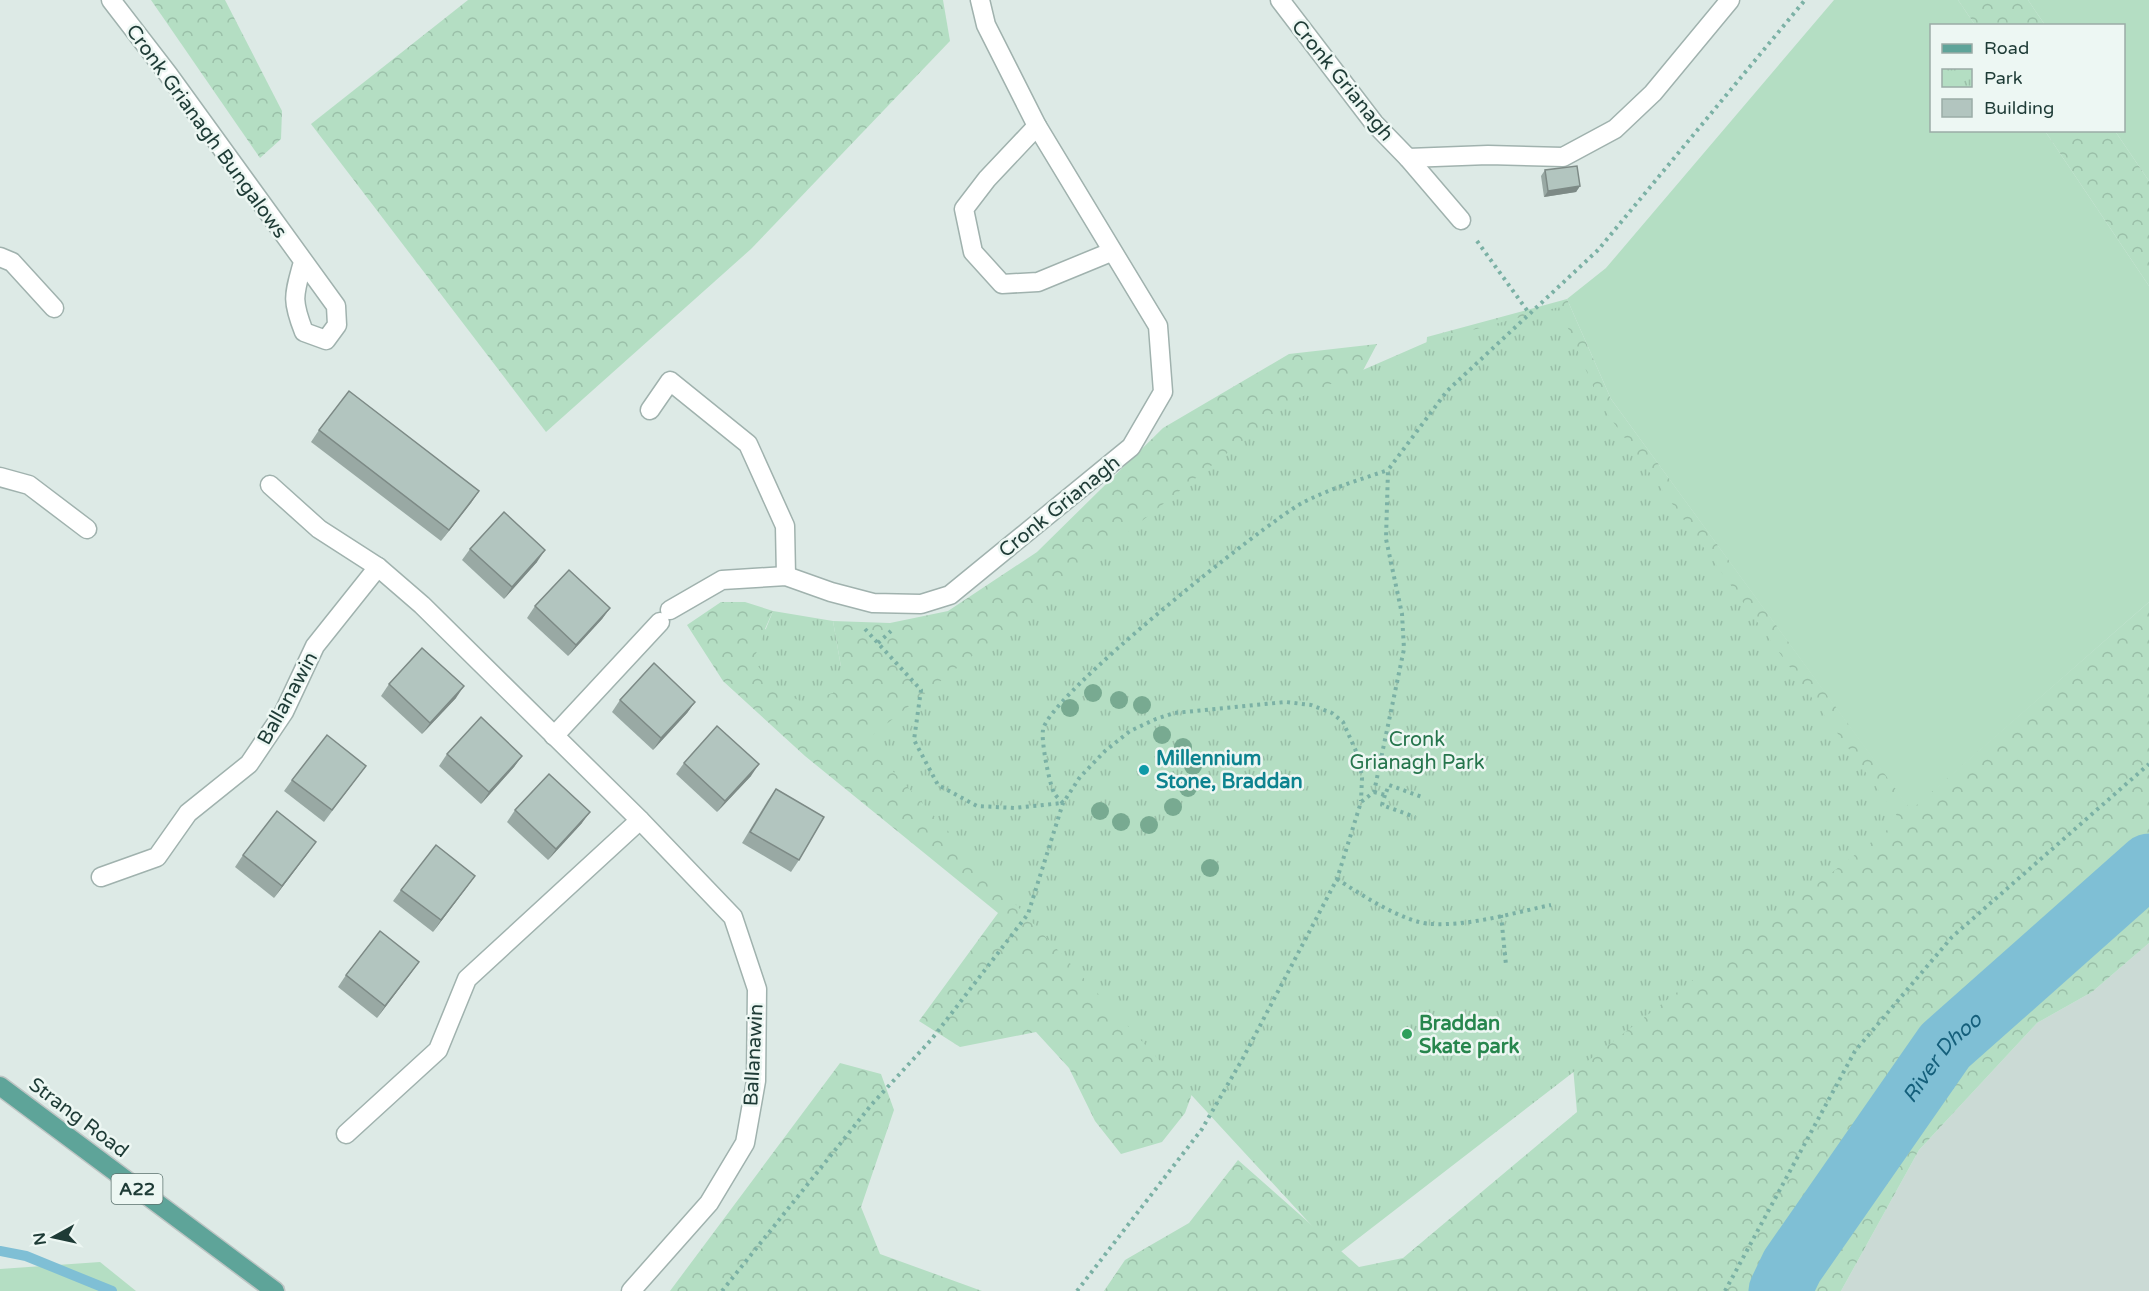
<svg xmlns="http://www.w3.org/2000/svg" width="2149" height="1291" font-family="'Varela Round',sans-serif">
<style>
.built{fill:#cbdad5}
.green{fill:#b4dec3}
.forest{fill:url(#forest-crowns)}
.park{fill:url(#park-tufts)}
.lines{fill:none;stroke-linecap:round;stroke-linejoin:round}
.stream{stroke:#7fbfd5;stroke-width:10}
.river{stroke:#7fbfd5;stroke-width:63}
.minor-casing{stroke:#a0b2ae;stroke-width:21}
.major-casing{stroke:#bcc4c3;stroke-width:21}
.path{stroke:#7bb1a5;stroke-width:4;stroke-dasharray:3 4.5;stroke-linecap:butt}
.minor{stroke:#fff;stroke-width:18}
.major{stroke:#5ea499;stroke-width:18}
.tree{fill:#78aa91}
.wall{fill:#99a9a4}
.shaded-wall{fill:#7d8a86}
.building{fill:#b2c5bf;stroke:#7d8a86;stroke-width:1.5}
.culture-dot{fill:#0f9aa8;stroke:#edf7f3;stroke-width:2}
.leisure-dot{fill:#2e9e5b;stroke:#edf7f3;stroke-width:2}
.labels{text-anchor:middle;stroke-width:5;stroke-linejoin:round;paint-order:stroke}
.shield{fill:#edf7f3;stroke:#5c736f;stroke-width:1.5}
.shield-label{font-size:18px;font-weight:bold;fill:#1e3b36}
.street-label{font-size:20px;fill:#1e3b36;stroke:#edf7f3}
.park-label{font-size:20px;fill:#25754c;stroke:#edf7f3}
.culture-label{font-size:20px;font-weight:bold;fill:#0d838f;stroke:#edf7f3;text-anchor:start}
.leisure-label{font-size:20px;font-weight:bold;fill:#27864d;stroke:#edf7f3;text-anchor:start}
.water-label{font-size:21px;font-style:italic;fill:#145f7b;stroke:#edf7f3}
</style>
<defs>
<pattern id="forest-crowns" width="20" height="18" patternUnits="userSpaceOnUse" patternTransform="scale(1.5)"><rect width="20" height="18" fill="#b4dec3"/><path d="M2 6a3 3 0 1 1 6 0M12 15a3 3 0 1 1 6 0" fill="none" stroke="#9abfa8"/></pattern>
<pattern id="park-tufts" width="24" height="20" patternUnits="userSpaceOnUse" patternTransform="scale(1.5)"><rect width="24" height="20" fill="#b4dec3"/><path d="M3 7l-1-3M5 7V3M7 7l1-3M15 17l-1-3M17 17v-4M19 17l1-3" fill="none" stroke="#9abfa8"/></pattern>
</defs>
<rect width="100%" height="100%" fill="#ddeae6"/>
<path class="built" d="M2149,943V1291H1841L1919,1150L2037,1023L2092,992Z"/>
<g class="green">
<path d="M1834,0H1958L1975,25L1932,26V130L2045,131L2149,286V602L1911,811L1611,399L1567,299L1606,268Z"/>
<path d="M2028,0H2149V181L2115,131L2124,130V26L2045,25Z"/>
<path d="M100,1262L136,1291H0V1269Z"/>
</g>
<g class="forest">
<path d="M151,0H225L282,111L281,139L260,158Z"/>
<path d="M468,0H943L950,41L751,249L546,432L311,124Z"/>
<path d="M1958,0H2028L2045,25H1975Z"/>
<path d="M2045,131H2115L2149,181V286Z"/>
<path d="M1567,299L1611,399L1911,810L2149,602V943L2092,992L2037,1023L1919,1150L1841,1291H1104L1125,1260L1189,1223L1238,1160L1359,1267L1403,1258L1577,1112L1569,1022L1424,372L1427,337Z"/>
<path d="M1377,344L1348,399L1199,1075L1185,1113L1162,1142L1121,1154L1095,1121L1069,1068L1036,1032L960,1047L919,1021L998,913L805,756L723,681L687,625L721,602H745L773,611L765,629L841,667L833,621L890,623L948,611L1037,552L1163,428L1289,354Z"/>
<path d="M840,1063L881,1074L894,1110L861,1207L880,1254L982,1291H670Z"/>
</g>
<g class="park">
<path d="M1559,307L1601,405L1900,820L1338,1254L865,741L1294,400L1427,342Z"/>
<path d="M773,611L833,621L841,667L833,693L801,702L778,688L753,661Z"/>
</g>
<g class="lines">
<path class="stream" d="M0,1251L26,1256L112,1291"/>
<path class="river" id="s1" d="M1780,1291L1792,1266L1945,1046L2149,865"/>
<defs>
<g id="minor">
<path d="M111,0L168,74L336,306L337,325L326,340L304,332C291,299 294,295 303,262"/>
<path d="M1280,0L1374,123L1408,158L1488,155L1563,157L1615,129L1653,93L1730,0"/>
<path d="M1037,126L987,179L964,209L973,252L1002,284L1038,282L1111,252"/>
<path d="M1408,158L1461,220"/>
<path d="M0,257L12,262L54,308"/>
<path d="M650,410L670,381L748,444L785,526L786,576"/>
<path d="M0,477L29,485L87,529"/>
<path d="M270,485L319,529L378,567L422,605L640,820L733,917L757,989L756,1081L745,1143L709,1203L631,1291"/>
<path d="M670,610L722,580L786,576L831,592L873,603L921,604L950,595L1131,447L1163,392L1158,326L1037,126L986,25L980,0"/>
<path d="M554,736L660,622"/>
<path d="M101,877L157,857L188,813L249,764L284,712L315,646L378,567"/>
<path d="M346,1134L438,1050L467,979L640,820"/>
</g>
<path id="major" d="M0,1086L275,1291"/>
</defs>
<use href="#minor" class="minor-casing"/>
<use href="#major" class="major-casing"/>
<g class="path">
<path d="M1477,241L1529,313"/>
<path d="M865,629L921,690L914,740L938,785L977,806L1014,808L1062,803"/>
<path d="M878,643L891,631"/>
<path d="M1374,792L1385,795L1389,785L1422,797"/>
<path d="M1385,795L1382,805L1415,817"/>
<path d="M1063,803C1060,800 1056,796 1054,793C1049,782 1041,741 1043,730C1047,697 1264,524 1302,503C1329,489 1359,480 1388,470"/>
<path d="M1337,879C1360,894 1404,923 1432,924C1471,926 1512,913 1551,905"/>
<path d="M1501,915L1506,965"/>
<path d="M722,1291L872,1104L931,1040L1028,914L1063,803L1080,777L1105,751L1130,731L1156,719L1174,713L1286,702L1311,705L1332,713L1343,722L1359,758L1362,778L1361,801"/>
<path d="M1077,1291L1202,1129L1243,1058L1337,879L1361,802L1374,792L1404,649L1402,614L1386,539L1388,470L1447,391L1598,250L1805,0"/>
<path d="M1725,1291L1855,1051L1952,937L2149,764"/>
</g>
<use href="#minor" class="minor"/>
<use href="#major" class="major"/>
</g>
<g class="tree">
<circle cx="1093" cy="693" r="9"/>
<circle cx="1119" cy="700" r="9"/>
<circle cx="1142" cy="705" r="9"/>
<circle cx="1070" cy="708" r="9"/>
<circle cx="1162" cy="735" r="9"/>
<circle cx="1183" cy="747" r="9"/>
<circle cx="1193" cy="766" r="9"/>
<circle cx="1188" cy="788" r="9"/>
<circle cx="1173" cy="807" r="9"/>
<circle cx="1100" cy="811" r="9"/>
<circle cx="1121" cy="822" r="9"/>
<circle cx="1149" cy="825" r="9"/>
<circle cx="1210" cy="868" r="9"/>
</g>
<g class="wall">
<path d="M1545,170L1580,186L1576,192L1544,197L1541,176Z"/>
<path d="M319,430L479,491L441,541L311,442Z"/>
<path d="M470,549L537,562L504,599L462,560Z"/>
<path d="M535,606L610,608L602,619L568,656L527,618Z"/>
<path d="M389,684L456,698L422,734L381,696Z"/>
<path d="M620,700L695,702L687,713L653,750L612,712Z"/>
<path d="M447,754L522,756L514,767L481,804L439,766Z"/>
<path d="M684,763L751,776L717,812L676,774Z"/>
<path d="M366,766L324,822L284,791L292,780Z"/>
<path d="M776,789L799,860L791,872L742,843L768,800Z"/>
<path d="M515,810L582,823L548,860L507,822Z"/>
<path d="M308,853L274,898L235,867L243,855Z"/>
<path d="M475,876L433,932L393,901L401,890Z"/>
<path d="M411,973L377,1018L338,987L346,975Z"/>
</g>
<g class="shaded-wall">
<path d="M1580,186L1576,192L1544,197L1548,191Z"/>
<path d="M479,491L471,503L441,541L449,530Z"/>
<path d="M545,550L537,562L504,599L512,587Z"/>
<path d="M610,608L602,619L568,656L576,645Z"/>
<path d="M464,686L456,698L422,734L430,723Z"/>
<path d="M695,702L687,713L653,750L661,738Z"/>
<path d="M522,756L514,767L481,804L489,792Z"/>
<path d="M759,764L751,776L717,812L725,801Z"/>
<path d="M590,812L582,823L548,860L556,849Z"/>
<path d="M316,842L308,853L274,898L282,886Z"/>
<path d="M475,876L467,887L433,932L441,920Z"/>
<path d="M419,962L411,973L377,1018L385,1006Z"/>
</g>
<g class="building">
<path d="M1577,166L1580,186L1548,191L1545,170Z"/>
<path d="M349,391L479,491L449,530L319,430Z"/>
<path d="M504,512L545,550L512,587L470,549Z"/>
<path d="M569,570L610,608L576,645L535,606Z"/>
<path d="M422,648L464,686L430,723L389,684Z"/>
<path d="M654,663L695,702L661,738L620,700Z"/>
<path d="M481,717L522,756L489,792L447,754Z"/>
<path d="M717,726L759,764L725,801L684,763Z"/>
<path d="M327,735L366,766L332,810L292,780Z"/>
<path d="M549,774L590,812L556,849L515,810Z"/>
<path d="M776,789L824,817L799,860L750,832Z"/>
<path d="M277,811L316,842L282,886L243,855Z"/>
<path d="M436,845L475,876L441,920L401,890Z"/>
<path d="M380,931L419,962L385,1006L346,975Z"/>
</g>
<circle class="culture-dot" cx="1144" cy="770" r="6"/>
<circle class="leisure-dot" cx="1407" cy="1034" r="6"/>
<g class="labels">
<rect class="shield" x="111.5" y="1174" width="51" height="30" rx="4.5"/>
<g class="shield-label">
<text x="137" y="1195">A22</text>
</g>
<g class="street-label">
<text transform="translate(1343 80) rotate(51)" y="7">Cronk Grianagh</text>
<text transform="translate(207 131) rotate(54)" y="7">Cronk Grianagh Bungalows</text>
<text transform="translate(1059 506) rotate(-39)" y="7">Cronk Grianagh</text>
<text transform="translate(287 698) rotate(-61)" y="7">Ballanawin</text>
<text transform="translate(753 1055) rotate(-87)" y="7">Ballanawin</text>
<text transform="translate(79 1117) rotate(37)" y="7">Strang Road</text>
</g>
<g class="park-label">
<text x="1417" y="746">Cronk<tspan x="1417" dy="23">Grianagh Park</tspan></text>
</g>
<g class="culture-label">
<text x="1156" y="765">Millennium<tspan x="1156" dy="23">Stone, Braddan</tspan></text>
</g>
<g class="leisure-label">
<text x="1419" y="1030">Braddan<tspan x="1419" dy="23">Skate park</tspan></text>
</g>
<g class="water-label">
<text dy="7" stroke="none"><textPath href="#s1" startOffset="285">River Dhoo</textPath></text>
</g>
</g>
<rect x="1930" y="24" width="195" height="108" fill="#edf7f3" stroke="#9aaca7" stroke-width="1.5"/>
<rect x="1942" y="44" width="30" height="9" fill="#5ea499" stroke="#9aaca7" stroke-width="1.5"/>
<text x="1984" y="54" font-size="18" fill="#1e3b36">Road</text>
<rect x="1942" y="69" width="30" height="18" fill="url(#park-tufts)" stroke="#9aaca7" stroke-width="1.5"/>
<text x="1984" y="84" font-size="18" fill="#1e3b36">Park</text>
<rect x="1942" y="99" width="30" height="18" fill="#b2c5bf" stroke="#9aaca7" stroke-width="1.5"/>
<text x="1984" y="114" font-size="18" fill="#1e3b36">Building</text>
<g transform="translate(54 1237) rotate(262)" stroke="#edf7f3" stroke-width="4.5" paint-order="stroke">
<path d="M0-4.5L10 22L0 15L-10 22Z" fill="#1e3b36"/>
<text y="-9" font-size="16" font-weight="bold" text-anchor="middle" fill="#1e3b36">N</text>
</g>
</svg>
